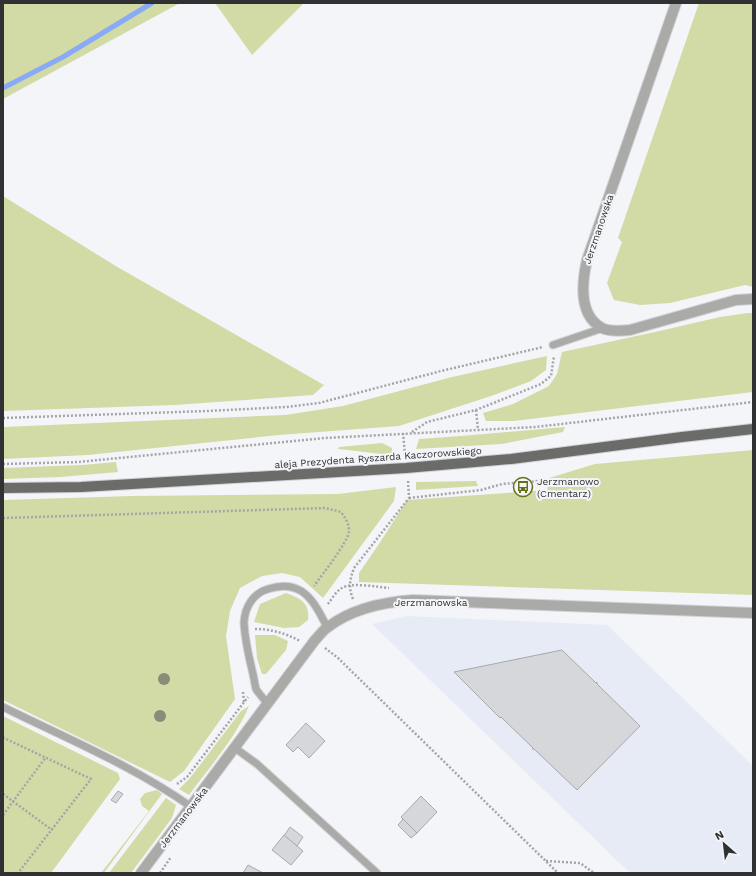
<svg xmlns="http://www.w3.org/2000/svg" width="756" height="876" font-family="'Work Sans',sans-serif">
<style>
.built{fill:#e6ebf6}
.green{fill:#d2dba5}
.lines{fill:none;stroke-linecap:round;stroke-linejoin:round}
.stream{stroke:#89aaf7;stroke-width:5}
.building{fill:#d6d7db;stroke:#a7a9ac}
.service-casing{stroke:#d1d2d5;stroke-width:9}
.tertiary-casing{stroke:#d1d2d5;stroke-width:12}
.primary-casing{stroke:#d1d2d5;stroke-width:12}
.path{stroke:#a4a5a8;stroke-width:2.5;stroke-dasharray:2 2;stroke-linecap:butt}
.service{stroke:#aaaaa8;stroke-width:7}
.tertiary{stroke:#aaaaa8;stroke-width:10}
.primary{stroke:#6b6c69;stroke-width:10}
.tree{fill:#898c79}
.labels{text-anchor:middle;stroke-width:4;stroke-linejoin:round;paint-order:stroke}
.street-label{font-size:10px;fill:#303132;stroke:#f4f5f9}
.poi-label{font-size:10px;fill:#303132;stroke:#f4f5f9;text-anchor:start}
</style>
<rect width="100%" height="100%" fill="#f4f5f9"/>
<path class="built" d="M407,616L607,625L753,766V872L752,873H630L372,624Z"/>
<g class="green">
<path d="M3,3H180L3,99Z"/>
<path d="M215,3H304L252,55Z"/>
<path d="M699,3H753V287L745,285L670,303L640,305L614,300L607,283L622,242L618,238Z"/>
<path d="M3,196L114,265L324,385L313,395L175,405L3,411Z"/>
<path d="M748,313H753V392L514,421H486L483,413L513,404L549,386L557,374L562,352L655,332L720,317Z"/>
<path d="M547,356L546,370L531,381L491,396L399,426L279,435L88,455L3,459V427L285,415L343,406L452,377Z"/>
<path d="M565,427L563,432L502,444L416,449L419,439L461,436Z"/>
<path d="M382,443L392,448V453L382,454L338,449L339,447Z"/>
<path d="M753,450V595L359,582V573L379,544L407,500L547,490L549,478L595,464Z"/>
<path d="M116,462L118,472L61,477L3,479V468L82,465Z"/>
<path d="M476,481L478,486L416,490V482Z"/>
<path d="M396,487L394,501L323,598L300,577L282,573L262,576L240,588L230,611L226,636L235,699L184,771L170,782L3,700V500L131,496L338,494Z"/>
<path d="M286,593C300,598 310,603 308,620L299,627L284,628L254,622L260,604Z"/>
<path d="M255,635H275L288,641L286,650L266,674H262L257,658Z"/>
<path d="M249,706C236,737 209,768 189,795L179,789L190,778L241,711Z"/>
<path d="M3,716L118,773L120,779L51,873H3Z"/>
<path d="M157,790L162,794L104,873H101L149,811L142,806L140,799L145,793Z"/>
<path d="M166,798L176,805L172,818L131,873H109Z"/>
</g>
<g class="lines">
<path class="stream" d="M3,88L63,57L152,3"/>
</g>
<g class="building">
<path d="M562,650L596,683L597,682V684L640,726L577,790L534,749H532L533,748L501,717L500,718L454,672Z"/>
<path d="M306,723L325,741L309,758L298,747L293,752L286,745Z"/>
<path d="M118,791L123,794L116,803L111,800Z"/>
<path d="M421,796L437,812L417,833L401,817Z"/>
<path d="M403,819L417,833L411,838L398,825Z"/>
<path d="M290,827L303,837L297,846L284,836Z"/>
<path d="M284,835L303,851L291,865L272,850Z"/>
<path d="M248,865L263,873H243Z"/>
</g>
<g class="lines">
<defs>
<g id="service">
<path d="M553,345L603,328"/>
<path d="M268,704C264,699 259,694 256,689C255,685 254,679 253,674C249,658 245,640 244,623C244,620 245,615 246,611C250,600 257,592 268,589C302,578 314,601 327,627"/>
<path d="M3,707C66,738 133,766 190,806"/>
<path d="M235,748L257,764L377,873"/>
</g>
<g id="tertiary">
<path d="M676,3L587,260C582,282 578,315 602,328C610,332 621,331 630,330L736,300L753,299"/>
<path d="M141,873L315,640C319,636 323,630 328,627C353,608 383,602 413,600L753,613"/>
</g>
<path id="primary" d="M3,488L81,487L406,468L511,459L682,437L753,429"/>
</defs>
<use href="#service" class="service-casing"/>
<use href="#tertiary" class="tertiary-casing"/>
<use href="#primary" class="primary-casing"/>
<g class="path">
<path d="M476,410L478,430"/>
<path d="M3,418L207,411L286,407L319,403L441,371L543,347"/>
<path d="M412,432L427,422L476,410L541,384L551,376L554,356"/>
<path d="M403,433L405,455"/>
<path d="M3,464L78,462L325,438L535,427L753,402"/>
<path d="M409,498L481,490L502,484L539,481"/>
<path d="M3,518L325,508L341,512C345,518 349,523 349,531C349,541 321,576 314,586"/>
<path d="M353,599C348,587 350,579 354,568L409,498L408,480"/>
<path d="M328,604C332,599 336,591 342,588C351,582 378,587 389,588"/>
<path d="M255,629C271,629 285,633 300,641"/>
<path d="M325,648L338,658L558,873"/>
<path d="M243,692L244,702"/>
<path d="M3,739L4,738L91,779L18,873"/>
<path d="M177,784L187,777L248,697"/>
<path d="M3,794L52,830"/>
<path d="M3,815L46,757"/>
<path d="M546,861L580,863L594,873"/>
<path d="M160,873L171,857"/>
</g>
<use href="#service" class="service"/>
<use href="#tertiary" class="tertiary"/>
<use href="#primary" class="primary"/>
</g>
<g class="tree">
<circle cx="164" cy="679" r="6"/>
<circle cx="160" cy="716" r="6"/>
</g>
<defs>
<symbol id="bus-ring" viewBox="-11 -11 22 22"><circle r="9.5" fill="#f4f5f9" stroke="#667018" stroke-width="1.5"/><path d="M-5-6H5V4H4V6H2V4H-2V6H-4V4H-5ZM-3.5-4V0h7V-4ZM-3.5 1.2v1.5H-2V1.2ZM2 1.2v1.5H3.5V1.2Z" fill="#667018"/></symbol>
</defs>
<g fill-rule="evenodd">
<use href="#bus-ring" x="512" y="476" width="22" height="22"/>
</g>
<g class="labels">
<g class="street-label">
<text transform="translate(598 229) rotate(-71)" y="4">Jerzmanowska</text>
<text transform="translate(378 457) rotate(-4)" y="4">aleja Prezydenta Ryszarda Kaczorowskiego</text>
<text x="431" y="606">Jerzmanowska</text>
<text transform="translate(183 817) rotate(-53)" y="4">Jerzmanowska</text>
</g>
<g class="poi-label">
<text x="537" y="485">Jerzmanowo<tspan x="537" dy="12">(Cmentarz)</tspan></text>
</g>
</g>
<rect width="756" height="876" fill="none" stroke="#303132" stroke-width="8"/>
<g transform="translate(724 844) rotate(332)" stroke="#f4f5f9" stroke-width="3" paint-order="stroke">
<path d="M0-3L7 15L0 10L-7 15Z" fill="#303132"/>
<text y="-6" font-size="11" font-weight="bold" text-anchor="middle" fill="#303132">N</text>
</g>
</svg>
